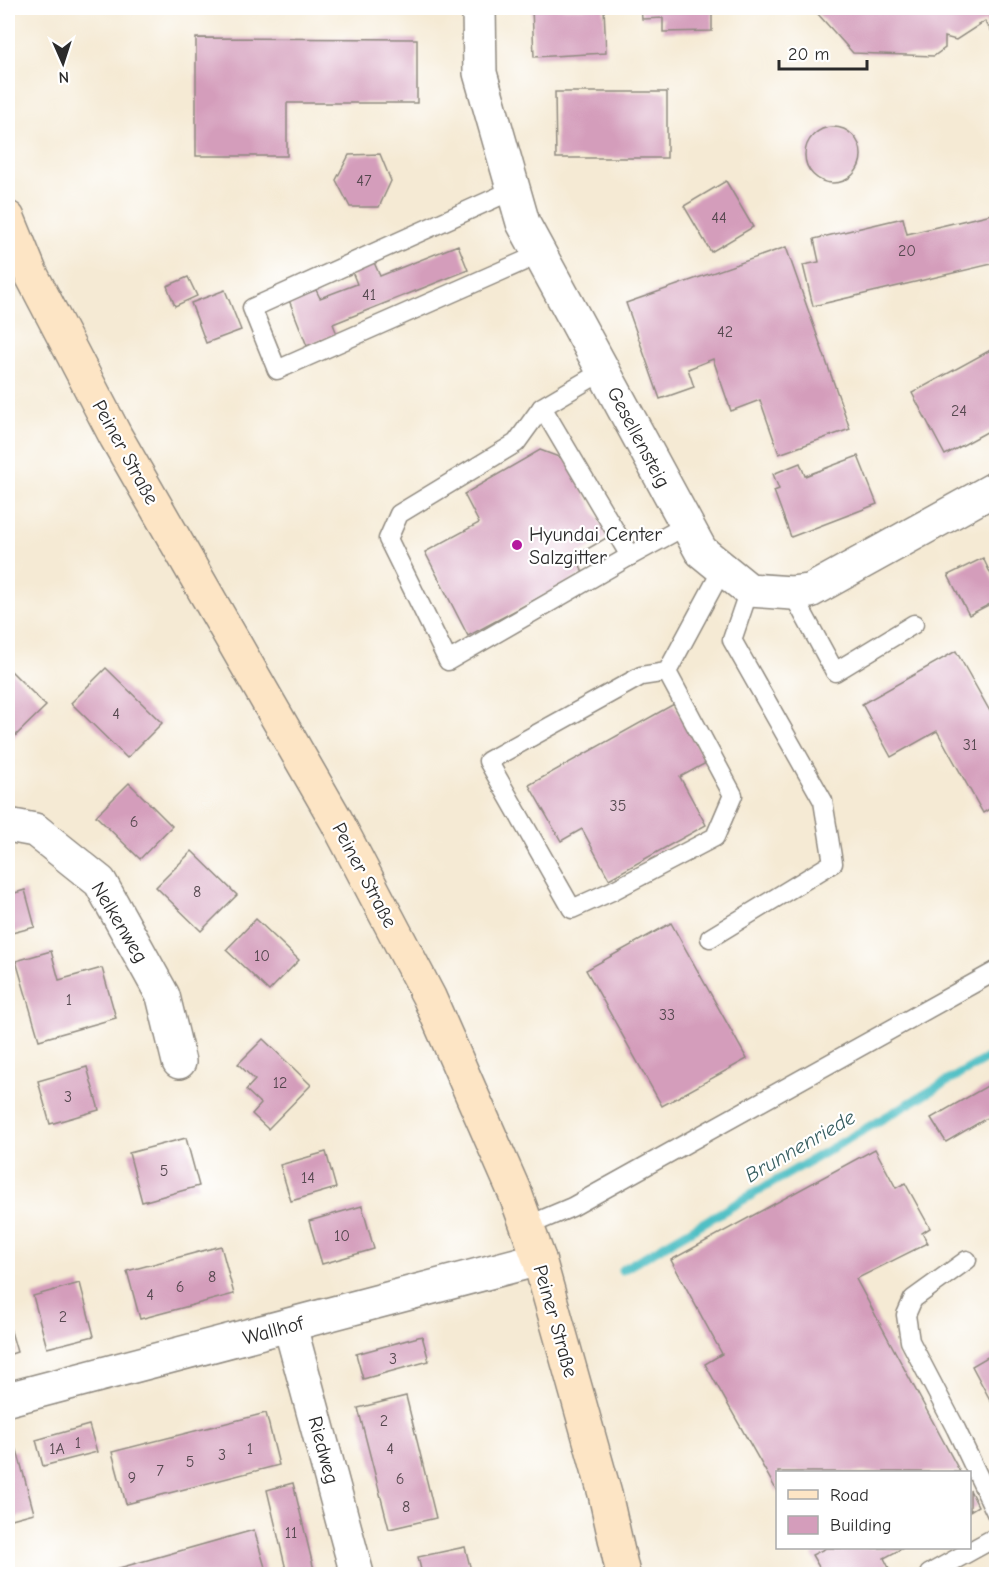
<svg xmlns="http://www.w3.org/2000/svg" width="1004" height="1582" font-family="'Comic Neue',sans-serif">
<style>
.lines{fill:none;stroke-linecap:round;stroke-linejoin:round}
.stream{stroke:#50bfc5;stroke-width:9}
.building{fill:#d49dbb}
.service-casing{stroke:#908a80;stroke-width:21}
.minor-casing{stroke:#908a80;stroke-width:36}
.secondary-casing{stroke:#908a80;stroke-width:36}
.service{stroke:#fff;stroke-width:18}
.minor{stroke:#fff;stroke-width:33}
.secondary{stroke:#fde5c5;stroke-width:33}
.poi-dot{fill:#b5179e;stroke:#fff;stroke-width:2}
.labels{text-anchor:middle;stroke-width:4.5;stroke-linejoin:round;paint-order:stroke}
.number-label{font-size:16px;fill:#55484f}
.street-label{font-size:20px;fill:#2b2b2b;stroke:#fff}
.poi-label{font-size:20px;fill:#2b2b2b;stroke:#fff;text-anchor:start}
.water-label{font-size:21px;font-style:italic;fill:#385f61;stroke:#fff}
</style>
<rect width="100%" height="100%" fill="#fff"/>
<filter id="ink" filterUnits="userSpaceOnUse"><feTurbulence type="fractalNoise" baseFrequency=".0167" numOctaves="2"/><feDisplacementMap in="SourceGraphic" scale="12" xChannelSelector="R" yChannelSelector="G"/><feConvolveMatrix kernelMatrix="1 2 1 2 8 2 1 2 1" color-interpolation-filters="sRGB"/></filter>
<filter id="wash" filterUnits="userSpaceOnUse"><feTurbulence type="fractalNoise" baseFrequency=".008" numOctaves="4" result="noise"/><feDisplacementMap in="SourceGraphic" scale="24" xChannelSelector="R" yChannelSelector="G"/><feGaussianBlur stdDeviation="1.35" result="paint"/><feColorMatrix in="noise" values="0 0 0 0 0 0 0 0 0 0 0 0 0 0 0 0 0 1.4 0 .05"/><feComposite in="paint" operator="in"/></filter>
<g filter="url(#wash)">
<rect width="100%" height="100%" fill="#f5ead4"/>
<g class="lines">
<path class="stream" d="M622,1270L996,1053"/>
</g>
<g id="blocks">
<g class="building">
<path d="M532,8H604L606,53L534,57Z"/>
<path d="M641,8H712V31L663,32V18L642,19Z"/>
<path d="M818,8H996V38L985,21L956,40L945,37V48L934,56L853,53L817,13Z"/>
<path d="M196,38L417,39V103H287V156H196Z"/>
<path d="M555,92H667V158H556Z"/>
<circle cx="833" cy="155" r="28"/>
<path d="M380,154L391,181L379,207H350L336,180L349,155Z"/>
<path d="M726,181L753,227L711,252L684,206Z"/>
<path d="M996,213V263L813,306L803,265L819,262L814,239L903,218L907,234Z"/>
<path d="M458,245L468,270L333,324L337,334L307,346L289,300L316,290L320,298L357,284L351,269L373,260L380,276Z"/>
<path d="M786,247L850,429L779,454L760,400L731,411L713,359L688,369L694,387L660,399L626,303Z"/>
<path d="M188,277L197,296L175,306L167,286Z"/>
<path d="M225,290L241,330L206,343L191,303Z"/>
<path d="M996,347V427L945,455L912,393Z"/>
<path d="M540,450L567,460L608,537L577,555L583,574L468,636L425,552L479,523L464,494Z"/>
<path d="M858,456L877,504L791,537L774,491L779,489L773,474L800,463L805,476Z"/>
<path d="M983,558L996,585V601L969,615L948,575Z"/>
<path d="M956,651L996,722V805L983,813L937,731L891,757L862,704Z"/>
<path d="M8,668L46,706L11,740L8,736Z"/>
<path d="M106,668L162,723L127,758L71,703Z"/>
<path d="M674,704L706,763L680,777L706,825L609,879L582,829L561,841L529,785Z"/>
<path d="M129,783L172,826L140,859L96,816Z"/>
<path d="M192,851L237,895L201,931L156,887Z"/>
<path d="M25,890L35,927L8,934V895Z"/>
<path d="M256,919L299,960L269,991L226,950Z"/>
<path d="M671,923L747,1059L662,1106L586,970Z"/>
<path d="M51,951L59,980L102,968L116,1018L39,1040L16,961Z"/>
<path d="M263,1039L311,1085L268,1129L252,1114L261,1104L246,1090L255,1080L238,1064Z"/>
<path d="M87,1067L99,1110L50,1124L38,1081Z"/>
<path d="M996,1081V1119L990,1116L946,1142L931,1118Z"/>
<path d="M186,1138L199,1186L142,1202L129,1153Z"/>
<path d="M875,1149L896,1188L905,1183L930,1228L922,1233L928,1243L856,1279L960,1472H778V1493L705,1364L722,1354L671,1260Z"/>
<path d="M326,1152L336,1188L291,1201L280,1165Z"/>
<path d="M362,1206L374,1249L322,1264L309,1221Z"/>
<path d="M221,1246L234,1294L140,1319L127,1271Z"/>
<path d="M80,1283L94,1336L47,1348L33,1296Z"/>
<path d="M8,1321L17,1352L8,1355Z"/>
<path d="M422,1336L429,1361L363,1379L356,1354Z"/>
<path d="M996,1352V1411L972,1366Z"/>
<path d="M406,1396L436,1518L389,1529L358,1408Z"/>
<path d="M266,1413L279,1465L126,1504L112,1452Z"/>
<path d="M89,1425L97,1452L43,1466L36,1440Z"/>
<path d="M17,1450L34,1513L8,1520V1452Z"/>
<path d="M293,1483L315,1574H287L267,1490Z"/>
<path d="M970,1490L978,1506L970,1511Z"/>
<path d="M254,1530L267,1574H98Z"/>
<path d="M465,1547L472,1574H422L418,1557Z"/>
<path d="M826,1548H903L884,1558L892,1574H823L812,1555Z"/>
</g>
</g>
</g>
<g filter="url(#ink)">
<use href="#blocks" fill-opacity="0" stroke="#908a80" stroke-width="1.5"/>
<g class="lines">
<defs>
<g id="service">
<path d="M513,190L252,308L277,370L540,254"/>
<path d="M603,371L542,407L630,556L687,525"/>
<path d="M542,407L516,443L399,514L388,539L448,661L630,556"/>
<path d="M792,593L835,672L914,624"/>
<path d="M667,672L641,676L488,761L572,909L612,891L715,837L733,795L667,672L723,568"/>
<path d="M710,938L833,863L823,801L732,640L749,590"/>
<path d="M527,1226L572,1207L996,971"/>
<path d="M967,1260L913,1299L906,1315L910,1341L956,1429L996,1513"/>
<path d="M929,1574L996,1537"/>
</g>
<g id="minor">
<path d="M479,8L480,73L523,223L701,551L749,590L792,593L810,591L996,488"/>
<path d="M8,825L35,830L100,882L163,996L179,1062"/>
<path d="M290,1326L357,1574"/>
<path d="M8,1399L539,1259"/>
</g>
<path id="secondary" d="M8,218L31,274L116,437L336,820L429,997L515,1193L539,1259L605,1494L623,1574"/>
</defs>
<use href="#service" class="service-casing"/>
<use href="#minor" class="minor-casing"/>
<use href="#secondary" class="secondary-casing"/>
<use href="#service" class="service"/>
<use href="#minor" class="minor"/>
<use href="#secondary" class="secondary"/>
</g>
</g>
<circle class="poi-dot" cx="517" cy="545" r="6"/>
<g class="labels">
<g class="number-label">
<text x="364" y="186">47</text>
<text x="719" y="223">44</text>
<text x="907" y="256">20</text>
<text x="369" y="300">41</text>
<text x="725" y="337">42</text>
<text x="959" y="416">24</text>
<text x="116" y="719">4</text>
<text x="970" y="750">31</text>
<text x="618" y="811">35</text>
<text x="134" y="827">6</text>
<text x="197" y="897">8</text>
<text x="262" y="961">10</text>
<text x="69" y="1005">1</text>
<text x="667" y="1020">33</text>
<text x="280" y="1088">12</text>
<text x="68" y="1102">3</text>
<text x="164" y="1176">5</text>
<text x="308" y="1183">14</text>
<text x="342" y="1241">10</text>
<text x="212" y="1282">8</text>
<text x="180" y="1292">6</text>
<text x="150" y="1300">4</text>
<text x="63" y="1322">2</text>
<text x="393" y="1364">3</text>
<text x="384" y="1426">2</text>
<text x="78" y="1448">1</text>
<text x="57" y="1454">1A</text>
<text x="250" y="1454">1</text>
<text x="390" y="1454">4</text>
<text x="222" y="1460">3</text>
<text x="190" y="1467">5</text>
<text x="160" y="1476">7</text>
<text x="132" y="1483">9</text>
<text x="400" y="1484">6</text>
<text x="406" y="1512">8</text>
<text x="291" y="1538">11</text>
</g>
<g class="street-label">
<text transform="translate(639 437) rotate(62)" y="7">Gesellensteig</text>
<text transform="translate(126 452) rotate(61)" y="7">Peiner Straße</text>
<text transform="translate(365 875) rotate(62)" y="7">Peiner Straße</text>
<text transform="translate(120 922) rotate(59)" y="7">Nelkenweg</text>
<text transform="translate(556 1321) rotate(74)" y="7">Peiner Straße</text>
<text transform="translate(273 1330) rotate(-15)" y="7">Wallhof</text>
<text transform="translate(324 1450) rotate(75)" y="7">Riedweg</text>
</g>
<g class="poi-label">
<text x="529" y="541">Hyundai Center<tspan x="529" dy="23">Salzgitter</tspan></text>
</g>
<g class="water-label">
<text transform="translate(800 1146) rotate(-30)" y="7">Brunnenriede</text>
</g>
</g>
<rect width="1004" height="1582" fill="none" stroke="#fff" stroke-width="30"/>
<rect x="776" y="1471" width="195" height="78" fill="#ffffff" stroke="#aaaaaa" stroke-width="1.5"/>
<rect x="788" y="1490" width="30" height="9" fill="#fde5c5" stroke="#aaaaaa" stroke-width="1.5"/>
<text x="830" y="1501" font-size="18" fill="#2b2b2b">Road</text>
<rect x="788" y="1516" width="30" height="18" fill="#d49dbb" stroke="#aaaaaa" stroke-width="1.5"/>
<text x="830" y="1531" font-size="18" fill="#2b2b2b">Building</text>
<g transform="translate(63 63) rotate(177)" stroke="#ffffff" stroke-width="4.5" paint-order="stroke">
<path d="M0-4.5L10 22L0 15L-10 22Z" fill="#2b2b2b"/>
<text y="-9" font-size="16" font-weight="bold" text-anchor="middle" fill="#2b2b2b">N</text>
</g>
<path d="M779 60v9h88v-9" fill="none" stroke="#2b2b2b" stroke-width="3"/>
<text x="788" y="60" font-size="18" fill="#2b2b2b" stroke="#ffffff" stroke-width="4.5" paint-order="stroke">20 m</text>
</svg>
